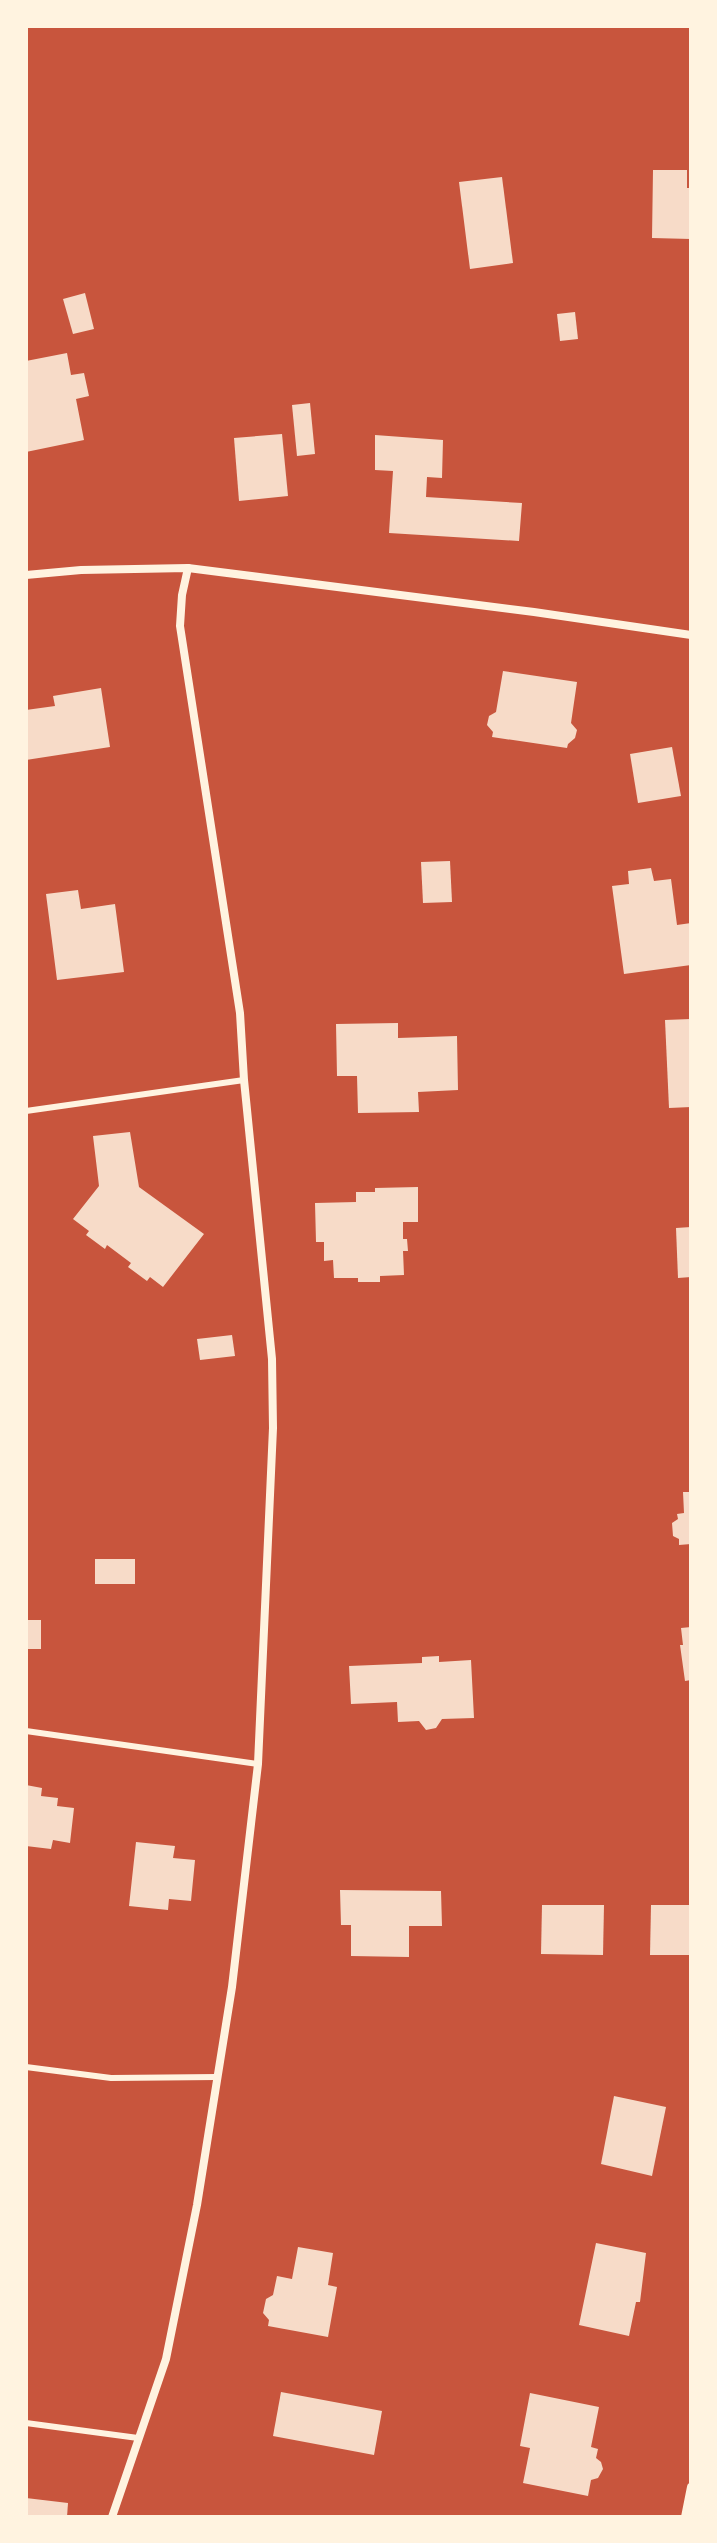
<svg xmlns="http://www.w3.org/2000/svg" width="717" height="2543" font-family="'DM Sans',sans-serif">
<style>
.building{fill:#f7dbc8}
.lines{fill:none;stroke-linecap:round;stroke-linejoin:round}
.service{stroke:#fff3e0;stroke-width:6}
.minor{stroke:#fff3e0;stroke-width:8}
</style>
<rect width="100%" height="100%" fill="#c8553d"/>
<g class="building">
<path d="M653,170H687V188H691V239L652,238Z"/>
<path d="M502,177L513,263L470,269L459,182Z"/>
<path d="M85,293L94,329L73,334L63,299Z"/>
<path d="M575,312L578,339L560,341L557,314Z"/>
<path d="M67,353L71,375L84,373L89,396L76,399L84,440L26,452V361Z"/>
<path d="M310,403L315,454L297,456L292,405Z"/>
<path d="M282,434L288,496L239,501L234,438Z"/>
<path d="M375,435L443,440L442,478L427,477L426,497L522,503L519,541L389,533L393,471L375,470Z"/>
<path d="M503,671L577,682L571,723L577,730L575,738L568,744L567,748L492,737L493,732L487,725L489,716L496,712Z"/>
<path d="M101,688L110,747L26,760V710L55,706L53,696Z"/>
<path d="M672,747L681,796L638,803L630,754Z"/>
<path d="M450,861L452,902L423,903L421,862Z"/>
<path d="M651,868L654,881L671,879L677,925L691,923V965L624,974L612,886L629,884L628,871Z"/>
<path d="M78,890L81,909L115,904L124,972L57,980L46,894Z"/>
<path d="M691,1019V1107L669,1108L665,1020Z"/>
<path d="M398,1023V1038L457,1036L458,1090L418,1092L419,1112L358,1113L357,1076H337L336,1024Z"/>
<path d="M130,1132L139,1187L204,1234L163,1287L150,1277L147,1281L128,1267L131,1263L107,1245L105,1249L86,1235L89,1231L73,1219L99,1186L93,1136Z"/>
<path d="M418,1187V1222H403V1239H407L408,1251H403L404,1275L380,1276V1282H358V1278H334L333,1260L324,1261V1242H316L315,1203L356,1202V1192H375V1188Z"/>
<path d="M691,1227V1277L678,1278L676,1228Z"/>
<path d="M232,1335L235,1356L200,1360L197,1339Z"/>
<path d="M683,1492H691V1544L679,1545V1539L673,1536L672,1523L678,1519L677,1514L684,1513Z"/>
<rect x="95" y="1559" width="40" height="25"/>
<rect x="26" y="1620" width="15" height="29"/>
<path d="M691,1627V1680L685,1681L680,1645H683L681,1628Z"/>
<path d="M439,1656V1662L471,1660L474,1718L442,1719L436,1728L426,1730L419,1721L398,1722L397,1702L351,1704L349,1666L422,1663V1657Z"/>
<path d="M26,1785L42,1788L41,1796L58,1798L57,1806L74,1808L70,1843L53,1840L51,1849L26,1846Z"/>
<path d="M136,1842L175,1846L173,1858L195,1860L191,1901L169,1899L168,1910L129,1906Z"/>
<path d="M340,1890L441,1891L442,1926H409V1957L351,1956V1925H341Z"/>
<path d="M542,1905H604L603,1955L541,1954Z"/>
<path d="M651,1905H691V1955H650Z"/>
<path d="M614,2096L666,2107L652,2176L601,2164Z"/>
<path d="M596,2243L646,2253L640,2302H636L629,2336L579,2325Z"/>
<path d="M298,2247L333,2253L328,2285L337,2287L328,2337L268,2326L269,2320L263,2313L266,2299L273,2295L277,2276L292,2279Z"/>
<path d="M281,2392L382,2411L374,2455L273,2436Z"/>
<path d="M530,2393L599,2407L591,2447L598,2449L596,2458L601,2462L603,2469L598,2478L591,2480L588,2496L523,2483L530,2448L520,2446Z"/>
<path d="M26,2498L68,2503L67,2517H26Z"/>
</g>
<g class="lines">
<g class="service">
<path d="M26,1111L244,1080"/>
<path d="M26,1731L258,1764"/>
<path d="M26,2067L111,2078L217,2077"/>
<path d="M26,2423L138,2438"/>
</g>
<g class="minor">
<path d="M26,575L81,570L188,568L534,612L691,635"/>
<path d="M112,2517L166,2359L197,2205L232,1987L258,1764L273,1428L272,1359L244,1080L240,1013L180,626L182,595L188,568"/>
<path d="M685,2517L691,2487"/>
</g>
</g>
<rect width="717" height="2543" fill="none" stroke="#fff3e0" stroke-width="56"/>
</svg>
